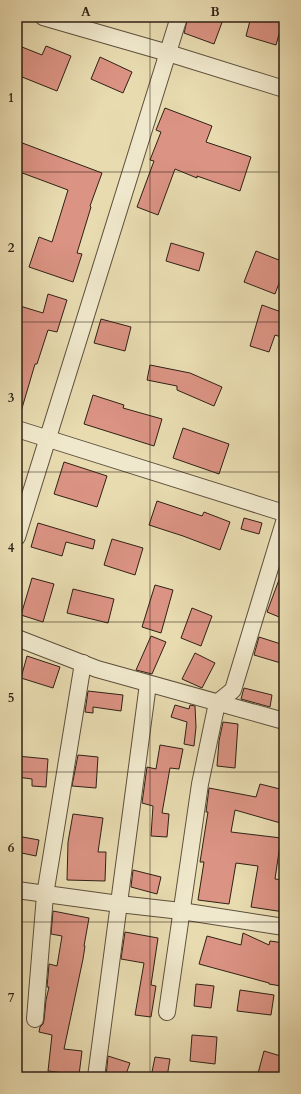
<svg xmlns="http://www.w3.org/2000/svg" width="301" height="1094" font-family="Cardo,serif">
<style>
.building{fill:#db9383;stroke:#2f2115}
.lines{fill:none;stroke-linecap:round;stroke-linejoin:round}
.street-casing{stroke:#5d503c;stroke-width:18}
.street{stroke:#f0e8cc;stroke-width:16}
.grid{fill:none;stroke:#2f2115;stroke-width:1;stroke-opacity:0.55}
.neatline{fill:none;stroke:#2f2115;stroke-width:1.5}
.grid-label{font-size:13px;text-anchor:middle;font-weight:bold;fill:#2f2115}
</style>
<rect width="100%" height="100%" fill="#e8dbb0"/>
<filter id="stains"><feTurbulence type="fractalNoise" baseFrequency=".005" numOctaves="4"/><feColorMatrix values="0 0 0 0 .2 0 0 0 0 .09 0 0 0 0 .02 0 0 0 .5 -.17"/></filter>
<radialGradient id="worn" r=".72"><stop offset=".6" stop-color="#630" stop-opacity="0"/><stop offset="1" stop-color="#630" stop-opacity=".3"/></radialGradient>
<g class="building">
<path d="M188,17H224L214,44L184,33Z"/>
<path d="M251,17H284L276,45L246,36Z"/>
<path d="M17,45L42,55L46,46L71,56L57,91L17,75Z"/>
<path d="M100,57L132,72L123,93L91,79Z"/>
<path d="M165,108L212,126L206,142L251,157L240,191L197,176V178L175,169L158,215L137,207L154,161L150,160L161,132L156,130Z"/>
<path d="M17,141L102,173L90,206L91,207L77,253L82,254L73,282L29,267L39,237L52,242L68,190L17,171Z"/>
<path d="M171,243L204,253L199,271L166,261Z"/>
<path d="M256,251L284,262V270L275,294L244,282Z"/>
<path d="M48,294L67,300L57,332L48,330L37,364H35L20,415H17V316L20,306L43,313Z"/>
<path d="M262,305L284,313V338L275,335L269,352L250,346Z"/>
<path d="M101,319L131,327L125,351L94,343Z"/>
<path d="M150,365L190,373L222,387L214,406L177,390V386L147,380Z"/>
<path d="M93,395L124,405L123,408L162,419L154,446L84,424Z"/>
<path d="M183,428L229,444L219,474L173,458Z"/>
<path d="M64,462L107,476L97,507L54,494Z"/>
<path d="M157,501L202,516L204,512L230,522L220,550L183,536L149,525Z"/>
<path d="M244,518L262,523L259,534L241,529Z"/>
<path d="M38,523L95,540L93,549L66,542L62,556L31,547Z"/>
<path d="M112,539L143,548L135,575L104,565Z"/>
<path d="M283,569H284V619L267,612Z"/>
<path d="M32,578L54,584L43,622L21,615Z"/>
<path d="M155,585L173,590L161,633L142,627Z"/>
<path d="M73,589L114,599L108,623L67,613Z"/>
<path d="M192,608L212,616L201,646L181,638Z"/>
<path d="M151,636L166,642L152,674L136,670Z"/>
<path d="M259,637L284,645V664L254,655Z"/>
<path d="M195,653L215,663L202,688L182,679Z"/>
<path d="M27,656L60,667L53,688L21,678Z"/>
<path d="M244,688L272,695L270,707L241,699Z"/>
<path d="M88,691L123,695L121,711L93,707V713L85,712Z"/>
<path d="M175,705L189,709L190,705L195,706L196,727L194,746L184,744L187,722L171,717Z"/>
<path d="M223,722L238,724L235,768L217,766L219,741Z"/>
<path d="M160,745L183,749L179,769L170,768L162,813L169,814L167,837L151,836L153,806L142,803L147,767L156,769Z"/>
<path d="M78,755L98,757L96,788L72,786Z"/>
<path d="M17,756L48,759L46,787L32,786V779L17,777Z"/>
<path d="M260,784L284,790V824L235,810L231,832L281,838L275,879L284,880V912L251,907L258,866L236,863L229,904L198,900L204,862H200L208,812H206L209,788L256,797Z"/>
<path d="M73,814L103,818L98,852H106L105,881L67,880L68,842Z"/>
<path d="M17,836L39,840L36,856L17,852Z"/>
<path d="M133,870L161,877L157,894L131,887Z"/>
<path d="M53,911L89,918L84,946H85L83,959L64,1049L82,1051L79,1075L48,1071L52,1035L39,1032L40,1027L43,1024L44,1020L46,1000L49,987H47L49,964L57,966L62,936L51,934Z"/>
<path d="M125,932L158,938L151,985L156,986L151,1017L135,1015L144,963L121,959Z"/>
<path d="M243,933L269,945L270,941L284,943V971L281,986L269,984V983L199,964L207,936L241,945Z"/>
<path d="M196,984L214,986L211,1008L194,1006Z"/>
<path d="M240,990L274,995L271,1015L237,1011Z"/>
<path d="M192,1035L217,1037L215,1064L190,1061Z"/>
<path d="M264,1051L284,1057V1077H257Z"/>
<path d="M108,1056L130,1063L125,1077H106Z"/>
<path d="M155,1057L170,1059L167,1077H151Z"/>
</g>
<g class="lines">
<defs>
<g id="street">
<path d="M43,17L168,53L284,89"/>
<path d="M17,429L284,513"/>
<path d="M17,537L179,17"/>
<path d="M17,638L97,669L284,721"/>
<path d="M17,890L119,904L181,911L284,927"/>
<path d="M167,1012L200,784L217,703L233,690L284,522"/>
<path d="M35,1019L45,895L83,663"/>
<path d="M96,1077L148,684"/>
</g>
</defs>
<use href="#street" class="street-casing"/>
<use href="#street" class="street"/>
</g>
<path class="grid" d="M150,17V1077M17,172H284M17,322H284M17,472H284M17,622H284M17,772H284M17,922H284"/>
<rect width="301" height="1094" fill="none" stroke="#e8dbb0" stroke-width="44"/>
<rect x="22" y="22" width="257" height="1050" class="neatline"/>
<g class="grid-label">
<text x="86" y="16">A</text>
<text x="215" y="16">B</text>
<text x="11" y="102">1</text>
<text x="11" y="252">2</text>
<text x="11" y="402">3</text>
<text x="11" y="552">4</text>
<text x="11" y="702">5</text>
<text x="11" y="852">6</text>
<text x="11" y="1002">7</text>
</g>
<rect width="100%" height="100%" filter="url(#stains)"/>
<rect width="100%" height="100%" fill="url(#worn)"/>
</svg>
